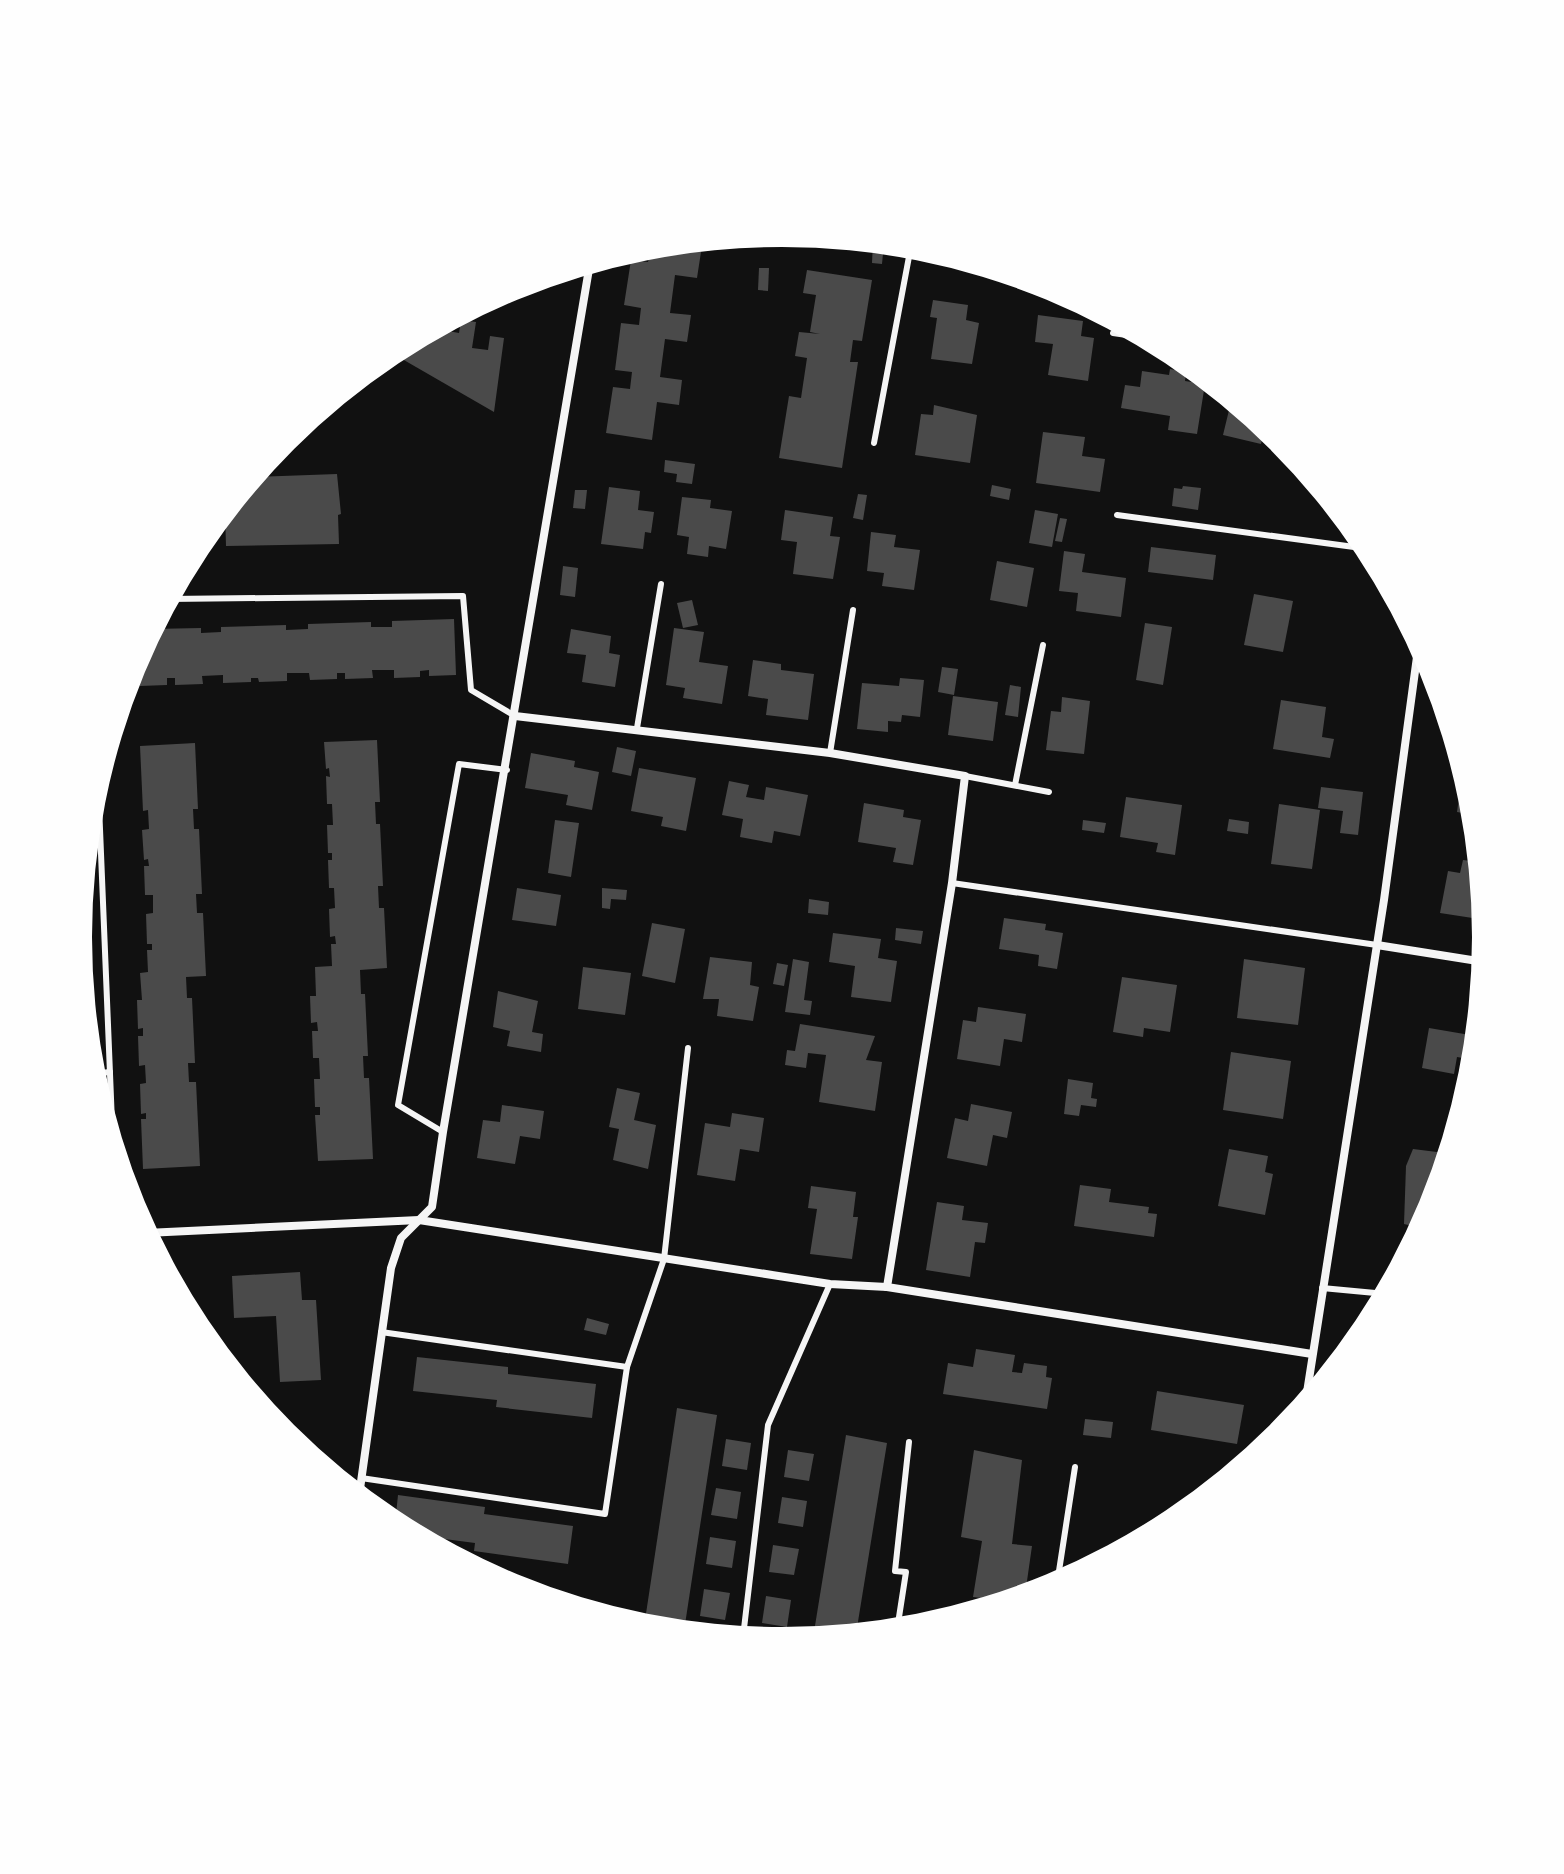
<svg xmlns="http://www.w3.org/2000/svg" width="1564" height="1874" font-family="'Sofia Sans Condensed',sans-serif">
<style>
.building{fill:#4a4a4a}
.lines{fill:none;stroke-linecap:round;stroke-linejoin:round}
.service{stroke:#f5f5f5;stroke-width:6}
.minor{stroke:#f5f5f5;stroke-width:8}
</style>
<rect width="100%" height="100%" fill="#111"/>
<g class="building">
<path d="M873,242L884,243L882,264L872,263Z"/>
<path d="M651,246L701,252L697,278L675,275L670,313L691,315L687,342L665,339L660,377L682,380L679,405L657,402L652,440L606,433L613,387L630,389L632,372L615,370L621,323L639,325L641,308L624,305L631,260L648,262Z"/>
<path d="M759,268H769L768,291L758,290Z"/>
<path d="M807,270L872,280L862,341L853,340L850,362H858L842,468L779,458L789,396L801,398L807,358L795,356L799,332L820,334L810,332L816,295L803,293Z"/>
<path d="M933,300L968,305L966,320L979,323L972,364L931,359L937,318L930,317Z"/>
<path d="M1038,315L1083,321L1081,336L1094,338L1088,381L1048,375L1053,344L1035,342Z"/>
<path d="M461,320L476,322L472,348L488,350L490,336L504,338L494,412L390,352L449,321L448,331L459,333Z"/>
<path d="M1170,369L1186,372L1185,381L1205,384L1197,434L1168,430L1170,416L1121,408L1125,385L1140,387L1142,371L1169,375Z"/>
<path d="M1225,394L1265,427L1261,444L1223,435L1230,406L1223,405Z"/>
<path d="M934,405L977,415L970,463L915,455L921,414L933,415Z"/>
<path d="M1043,432L1085,437L1082,456L1105,459L1100,492L1036,483Z"/>
<path d="M665,460L695,464L692,484L676,482L677,474L664,472Z"/>
<path d="M337,474L341,514L338,515L339,544L226,546L225,512L253,477Z"/>
<path d="M992,485L1011,489L1009,500L990,496Z"/>
<path d="M1183,486L1201,488L1198,510L1172,506L1174,488L1182,489Z"/>
<path d="M609,487L640,491L638,510L654,512L651,533L645,532L643,549L601,544Z"/>
<path d="M575,490H587L585,509L573,508Z"/>
<path d="M858,494L867,495L863,520L853,518Z"/>
<path d="M682,497L711,500L710,508L732,511L726,549L709,546L708,557L687,554L689,537L677,535Z"/>
<path d="M785,510L833,517L830,536L840,537L833,579L793,574L797,542L781,540Z"/>
<path d="M1035,510L1058,514L1052,547L1029,543Z"/>
<path d="M1060,518L1067,519L1062,542L1055,541Z"/>
<path d="M871,532L896,535L894,547L920,550L914,590L882,586L884,573L867,571Z"/>
<path d="M1151,547L1216,555L1213,580L1148,572Z"/>
<path d="M1064,551L1085,554L1082,572L1126,578L1121,617L1076,611L1078,593L1059,591Z"/>
<path d="M997,561L1034,568L1027,607L990,600Z"/>
<path d="M563,566L578,568L575,597L560,595Z"/>
<path d="M1254,594L1293,601L1283,652L1244,645Z"/>
<path d="M692,600L698,625L683,628L677,603Z"/>
<path d="M454,619L456,675L429,676V670L420,671V677L394,678V670H372L373,678L345,679V673H337V679L310,680L309,673H287V681L259,682L258,678H251V682L223,683V675L202,676L203,684L175,685V678H167V685L140,686L139,655L152,629L201,628V633L221,632V627L286,625V630L308,629V624L371,622V627H392V621Z"/>
<path d="M1145,623L1172,627L1163,685L1136,680Z"/>
<path d="M674,628L704,632L699,662L728,666L722,704L683,698L685,688L666,685Z"/>
<path d="M571,629L611,636L609,653L620,655L615,687L582,682L586,655L567,653Z"/>
<path d="M753,660L781,664V670L814,674L808,720L766,715L768,699L748,696Z"/>
<path d="M942,667L958,669L954,695L938,692Z"/>
<path d="M900,678L924,680L920,717L902,715L901,722L888,721V732L857,729L862,683L899,686Z"/>
<path d="M1010,685L1021,687L1018,717L1005,715Z"/>
<path d="M953,696L998,702L993,741L948,735Z"/>
<path d="M1062,697L1090,701L1084,754L1046,750L1051,711L1061,712Z"/>
<path d="M1281,700L1326,707L1322,737L1334,739L1330,758L1273,749Z"/>
<path d="M377,740L380,802H375L376,824H380L383,886H378L379,908H384L387,968L360,970L361,994H365L368,1056H363L364,1078H369L373,1159L318,1161L315,1115H320V1107H315L314,1079H320L319,1058H313L312,1031H318L317,1022L311,1023L310,996H316L315,967L332,966L331,944H336L335,936L330,937L329,909L335,908L334,888H329L328,860H332V853H328L327,825H333L332,804H327L326,776L330,777L329,768L326,769L324,742Z"/>
<path d="M195,743L198,809H193L194,829H199L202,894H196L197,913H203L206,976L186,977L187,998H192L195,1063H188L189,1082H196L200,1166L143,1169L141,1119H146V1113L141,1114L140,1084L146,1083L145,1065L139,1066L138,1036H143V1028L138,1029L137,1000H142L140,973L148,972L147,950H152V944H147L146,914L153,913V895H145L144,866H149L148,859L144,860L142,830L149,829L148,810L143,811L140,746Z"/>
<path d="M617,747L636,751L631,776L612,772Z"/>
<path d="M531,753L575,761L574,767L599,772L592,810L566,805L568,795L525,788Z"/>
<path d="M639,768L696,778L686,831L661,826L663,817L631,811Z"/>
<path d="M1463,769L1473,800L1474,815L1457,812Z"/>
<path d="M729,781L749,785L746,797L764,800L766,787L808,795L800,836L774,831L772,843L740,837L743,819L722,815Z"/>
<path d="M1321,787L1363,792L1358,835L1340,833L1343,811L1318,808Z"/>
<path d="M1126,797L1182,805L1175,855L1156,852L1158,843L1120,837Z"/>
<path d="M864,803L904,810L903,817L921,820L913,865L893,862L896,848L858,842Z"/>
<path d="M1279,804L1320,810L1312,869L1271,864Z"/>
<path d="M1229,819L1249,822L1248,834L1227,831Z"/>
<path d="M555,820L579,823L571,877L548,873Z"/>
<path d="M1083,820L1106,823L1104,833L1082,830Z"/>
<path d="M1463,860L1479,862L1482,898L1479,919L1440,913L1448,871L1460,873Z"/>
<path d="M517,888L561,895L556,926L512,920Z"/>
<path d="M602,888L627,890L626,900L611,899L610,909L602,908Z"/>
<path d="M809,899L829,902L828,915L808,913Z"/>
<path d="M1004,918L1046,924L1045,930L1063,933L1057,969L1038,966L1039,955L999,949Z"/>
<path d="M652,923L685,929L675,983L642,976Z"/>
<path d="M896,928L923,931L921,944L895,940Z"/>
<path d="M833,933L881,939L878,958L897,961L891,1002L851,997L855,966L829,962Z"/>
<path d="M710,957L752,962L750,985L759,987L753,1021L717,1016L719,999H703Z"/>
<path d="M793,959L809,962L804,1000L812,1001L810,1015L785,1012Z"/>
<path d="M1244,959L1305,968L1298,1025L1237,1018Z"/>
<path d="M777,963L788,965L784,986L773,984Z"/>
<path d="M583,967L631,973L625,1015L578,1009Z"/>
<path d="M1122,977L1177,985L1170,1032L1144,1028L1143,1037L1113,1032Z"/>
<path d="M498,991L538,1001L532,1032L543,1034L541,1052L507,1046L510,1031L493,1027Z"/>
<path d="M978,1007L1026,1014L1022,1042L1004,1039L1000,1066L957,1059L963,1020L976,1022Z"/>
<path d="M800,1024L875,1036L866,1060L882,1062L875,1111L819,1102L826,1055L808,1053L806,1068L785,1065L787,1050L795,1051Z"/>
<path d="M1429,1028L1476,1036L1474,1060L1457,1057L1454,1074L1422,1068Z"/>
<path d="M1231,1052L1291,1061L1283,1119L1223,1110Z"/>
<path d="M1068,1079L1093,1083L1091,1098L1097,1099L1096,1107L1081,1105L1079,1116L1064,1114Z"/>
<path d="M617,1088L640,1093L634,1120L656,1125L648,1169L613,1160L619,1129L609,1127Z"/>
<path d="M971,1104L1012,1112L1007,1138L993,1135L987,1166L947,1158L955,1118L968,1121Z"/>
<path d="M502,1105L544,1111L540,1139L520,1136L515,1164L477,1158L483,1120L500,1122Z"/>
<path d="M732,1113L764,1118L759,1152L740,1149L735,1181L697,1175L705,1123L730,1127Z"/>
<path d="M1229,1149L1268,1156L1265,1172L1273,1174L1265,1215L1218,1206Z"/>
<path d="M1413,1149L1445,1153L1447,1159L1432,1207L1421,1228L1404,1224L1406,1166Z"/>
<path d="M1080,1185L1111,1189L1109,1202L1149,1207L1148,1213L1157,1214L1154,1237L1074,1226Z"/>
<path d="M811,1186L856,1192L853,1217H858L852,1259L810,1254L817,1209L808,1208Z"/>
<path d="M937,1202L964,1206L962,1220L988,1223L985,1243L975,1242L970,1277L926,1270Z"/>
<path d="M300,1272L302,1300H316L321,1380L280,1382L276,1316L234,1318L232,1276Z"/>
<path d="M587,1318L609,1324L606,1335L584,1330Z"/>
<path d="M976,1349L1015,1355L1012,1372L1022,1373L1024,1363L1047,1366L1046,1377L1052,1378L1047,1409L943,1394L948,1363L973,1367Z"/>
<path d="M417,1357L508,1367V1374L596,1384L592,1418L496,1407L497,1400L413,1391Z"/>
<path d="M1157,1391L1244,1405L1237,1444L1151,1430Z"/>
<path d="M677,1408L717,1415L684,1631L644,1627Z"/>
<path d="M1085,1419L1113,1422L1111,1438L1083,1435Z"/>
<path d="M846,1435L887,1443L856,1634L813,1638Z"/>
<path d="M726,1439L751,1443L747,1470L722,1466Z"/>
<path d="M788,1450L814,1454L809,1481L784,1477Z"/>
<path d="M974,1450L1022,1460L1012,1544L1032,1546L1025,1595L1005,1601L973,1597L982,1541L961,1537Z"/>
<path d="M716,1488L741,1492L737,1519L711,1515Z"/>
<path d="M398,1495L485,1507L484,1514L573,1526L568,1564L474,1551L475,1543L414,1535L395,1524Z"/>
<path d="M782,1497L807,1501L803,1527L778,1523Z"/>
<path d="M710,1537L736,1541L732,1568L706,1564Z"/>
<path d="M773,1545L799,1549L794,1575L769,1572Z"/>
<path d="M704,1589L730,1593L725,1620L700,1616Z"/>
<path d="M766,1596L791,1600L787,1627L762,1623Z"/>
</g>
<g class="lines">
<g class="service">
<path d="M1113,333L1147,338"/>
<path d="M874,443L911,246"/>
<path d="M1117,515L1369,549"/>
<path d="M168,599L463,596L471,690L515,716"/>
<path d="M637,728L661,584"/>
<path d="M830,753L853,610"/>
<path d="M965,776L1049,792"/>
<path d="M98,780L113,1147"/>
<path d="M1015,785L1043,645"/>
<path d="M952,883L1377,945"/>
<path d="M92,1074L110,1072"/>
<path d="M443,1132L398,1105L459,764L507,770"/>
<path d="M1322,1288L1386,1294"/>
<path d="M381,1332L627,1367"/>
<path d="M361,1478L605,1514L627,1367L664,1259L688,1048"/>
<path d="M1057,1584L1075,1467"/>
<path d="M897,1630L906,1572L895,1571L909,1442"/>
<path d="M743,1637L768,1425L830,1284"/>
</g>
<g class="minor">
<path d="M515,716L830,753L965,776L952,883L887,1287L1312,1354"/>
<path d="M1377,945L1484,962"/>
<path d="M146,1233L419,1220L830,1284L887,1287"/>
<path d="M1305,1405L1384,900L1419,642"/>
<path d="M359,1496L391,1268L401,1238L432,1207L443,1132L590,263"/>
</g>
</g>
<path d="M0 0H1564V1874H0ZM92 937a690 690 0 1 1 1380 0a690 690 0 1 1-1380 0Z" fill="#fefefe" fill-rule="evenodd"/>
</svg>
